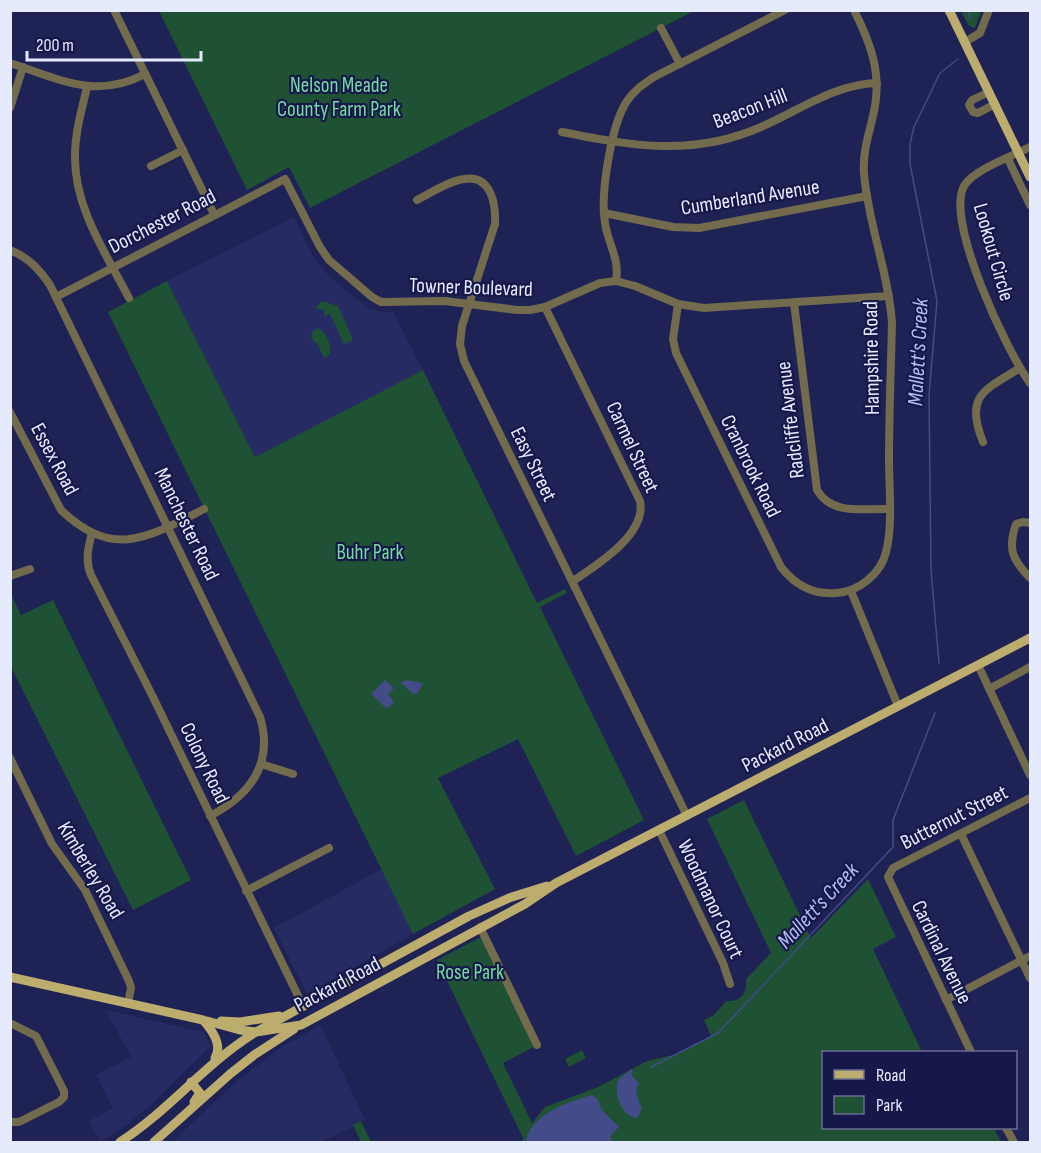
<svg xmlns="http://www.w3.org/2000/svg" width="1041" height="1153" font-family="'Sofia Sans Condensed',sans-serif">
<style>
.built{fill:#262b64}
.green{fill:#1f5235}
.water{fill:#434b88}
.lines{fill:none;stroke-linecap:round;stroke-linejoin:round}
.stream{stroke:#434b88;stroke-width:1.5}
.minor{stroke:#736b4d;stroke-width:8}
.major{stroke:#bcac6d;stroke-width:9}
.labels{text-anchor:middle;stroke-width:4.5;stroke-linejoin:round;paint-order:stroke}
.park-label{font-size:21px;fill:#75dc9f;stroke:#161849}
.street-label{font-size:21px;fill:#e5eafd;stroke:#161849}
.water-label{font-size:22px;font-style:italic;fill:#b3bef5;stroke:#161849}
</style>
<rect width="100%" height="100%" fill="#1e2254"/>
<g class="built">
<path d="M294,217L313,257L330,277L368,308L382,312H393L423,370L255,457L167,281Z"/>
<path d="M382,869L413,934L307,994L274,928Z"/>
<path d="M106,1010L203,1032L211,1046L154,1102L128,1124L100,1142L89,1121L113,1108L96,1075L131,1057Z"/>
<path d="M320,1025L365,1119L353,1125V1127L321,1142H174L178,1136L242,1077L282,1047Z"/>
</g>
<g class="green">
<path d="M159,11H694L310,208L289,167L247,190Z"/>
<path d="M961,11H981L975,28L969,26Z"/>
<path d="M167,281L255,457L423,370L537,603L565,589L567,593L540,607L644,820L576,856L518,739L438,778L495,889L413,934L108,312Z"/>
<path d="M322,301L338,306L353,340L344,344L330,314L324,316V310L315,308Z"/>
<path d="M318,328C329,334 329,343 331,354L324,358L317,343L314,342L311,337L312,332Z"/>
<path d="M11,594L21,615L53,600L191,880L133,910L11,667Z"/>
<path d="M744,800L811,938L868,879L896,937L873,949L922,1052H824V1128H994L1001,1142H522L523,1138L437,960L481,937L534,1047L503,1063L532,1123L545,1107L598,1087L647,1061L673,1055L711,1036L704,1020L714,1015L726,1001C742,1002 747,993 746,979L771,953L707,819Z"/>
<path d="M582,1050L586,1058L569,1067L565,1059Z"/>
<path d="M361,1121L371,1142H361L353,1125Z"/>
</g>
<g class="water">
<path d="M385,680L394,688L388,695L394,702L387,709L371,694Z"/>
<path d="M406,680L423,683L417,694L412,693L401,683Z"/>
<path d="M631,1069L633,1072L631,1074L639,1084C633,1092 639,1100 642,1109L637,1118C621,1116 614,1094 618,1080Z"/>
<path d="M592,1095L598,1100L602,1110L619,1127L611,1135V1142H526C530,1114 568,1102 592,1095Z"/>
</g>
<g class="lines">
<g class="stream">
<path d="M969,10L970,18"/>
<path d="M939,663L931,570L929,395L937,301L910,164V144L914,127L940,73L958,59"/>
<path d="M651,1067L718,1033L893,847V820L935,713"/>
</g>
<g class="minor">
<path d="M114,10L214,214"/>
<path d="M661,28L680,64"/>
<path d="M965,42L980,33L989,10"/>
<path d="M10,63C59,79 96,100 145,74"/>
<path d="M87,87C82,109 75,132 75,156C74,207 106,254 129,298"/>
<path d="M989,92L972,100L969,105L973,112L978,113L995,104"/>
<path d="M10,108L23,67"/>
<path d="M562,132C632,146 693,157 761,127C798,111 835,84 877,83"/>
<path d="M1030,147C1013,156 973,170 964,186C945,221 1007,352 1030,383"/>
<path d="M1008,159L1030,205"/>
<path d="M151,166L183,150"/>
<path d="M417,200C431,193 448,181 464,179C491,174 496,204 495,224L462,326L460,344L464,361L687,816"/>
<path d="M604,213L673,227L699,228L867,196"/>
<path d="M10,250C29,258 39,269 50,285L260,717C274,764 250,795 210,816"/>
<path d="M616,281C620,259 608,244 605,223C600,195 611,125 627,101C634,90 644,84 654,77L785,10"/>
<path d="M56,297L285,179L320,247L329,260L372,297L381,302L445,301L517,310H530L545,307L600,283L616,281L635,286L678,304L704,308L889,296"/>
<path d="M794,303L817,490C832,516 864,508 889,509"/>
<path d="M678,304L673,339L676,353L781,567C795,585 813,595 836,593C858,592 881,574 886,552C893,527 889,487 889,460C889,414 891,368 892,322C888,271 868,223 864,174C862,150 871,129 875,106C881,71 870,42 854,10"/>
<path d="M545,307L640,501C647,534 597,565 573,581"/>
<path d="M10,412L61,510C113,560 149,537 204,509"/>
<path d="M983,442C964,395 985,390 1020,368"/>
<path d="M1030,523L1023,522L1016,524C1007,550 1013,560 1030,578"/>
<path d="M92,533C88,548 85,561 91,575L153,697L303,1006"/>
<path d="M10,576L30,569"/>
<path d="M851,591L898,706"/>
<path d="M978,665L1030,775"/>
<path d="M989,689L1030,667"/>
<path d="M10,758L52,844L85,890L129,981L131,988L128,1003"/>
<path d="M261,764L293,774"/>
<path d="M659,830L723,963L730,984"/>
<path d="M961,834L1030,978"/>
<path d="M246,891L329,848"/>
<path d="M480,927L537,1045"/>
<path d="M946,1000L1030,956"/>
<path d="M10,1023L36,1036L64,1091V1097L59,1102L19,1122H10"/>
<path d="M971,1052L888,877L893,868L1030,798"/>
<path d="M1006,1128L1014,1142"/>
</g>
<g class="major">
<path d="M949,10L1030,177"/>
<path d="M10,977L203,1020C212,1030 223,1045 215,1058"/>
<path d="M207,1021L240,1030L256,1032L301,1025L525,904L556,883L1030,638"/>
<path d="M221,1021L240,1022L279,1016"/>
<path d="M191,1082L200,1093L194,1102"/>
<path d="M120,1142C170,1110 204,1064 256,1032L469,916L509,898L547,886"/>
<path d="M154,1142L230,1074L254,1055L294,1029"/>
</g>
</g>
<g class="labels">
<g class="park-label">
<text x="339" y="92">Nelson Meade<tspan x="339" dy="24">County Farm Park</tspan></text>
<text x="370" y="559">Buhr Park</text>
<text x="470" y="979">Rose Park</text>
</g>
<g class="street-label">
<text transform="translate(750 108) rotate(-21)" y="7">Beacon Hill</text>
<text transform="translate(750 197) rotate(-9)" y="7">Cumberland Avenue</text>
<text transform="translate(162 221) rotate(-27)" y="7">Dorchester Road</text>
<text transform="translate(994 252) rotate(74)" y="7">Lookout Circle</text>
<text transform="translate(471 287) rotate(2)" y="7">Towner Boulevard</text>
<text transform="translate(871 358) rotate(-91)" y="7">Hampshire Road</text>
<text transform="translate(790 420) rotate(-97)" y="7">Radcliffe Avenue</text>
<text transform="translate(633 447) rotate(65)" y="7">Carmel Street</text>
<text transform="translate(55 459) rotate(62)" y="7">Essex Road</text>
<text transform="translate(534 464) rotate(64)" y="7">Easy Street</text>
<text transform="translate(751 466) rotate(64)" y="7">Cranbrook Road</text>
<text transform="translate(187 524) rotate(64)" y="7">Manchester Road</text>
<text transform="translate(785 745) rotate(-27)" y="7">Packard Road</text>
<text transform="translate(205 763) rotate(64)" y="7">Colony Road</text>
<text transform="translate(954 817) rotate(-27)" y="7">Butternut Street</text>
<text transform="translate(91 870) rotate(59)" y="7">Kimberley Road</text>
<text transform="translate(711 899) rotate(65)" y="7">Woodmanor Court</text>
<text transform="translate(942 952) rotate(64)" y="7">Cardinal Avenue</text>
<text transform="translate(337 984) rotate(-28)" y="7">Packard Road</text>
</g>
<g class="water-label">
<text transform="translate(917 352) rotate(-87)" y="8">Mallett's Creek</text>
<text transform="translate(817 905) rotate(-47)" y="8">Mallett's Creek</text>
</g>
</g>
<rect width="1041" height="1153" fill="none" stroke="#e5eafd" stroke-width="24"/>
<rect x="822" y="1051" width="195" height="78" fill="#161849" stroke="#696c91" stroke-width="1.5"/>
<rect x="834" y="1070" width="30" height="9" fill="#bcac6d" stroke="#696c91" stroke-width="1.5"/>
<text x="876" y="1081" font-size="18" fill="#e5eafd">Road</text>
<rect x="834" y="1096" width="30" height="18" fill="#1f5235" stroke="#696c91" stroke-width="1.5"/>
<text x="876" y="1111" font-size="18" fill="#e5eafd">Park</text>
<path d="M27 51v9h174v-9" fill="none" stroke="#e5eafd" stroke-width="3"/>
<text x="36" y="51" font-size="18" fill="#e5eafd" stroke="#161849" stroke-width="4.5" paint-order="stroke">200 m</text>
</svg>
